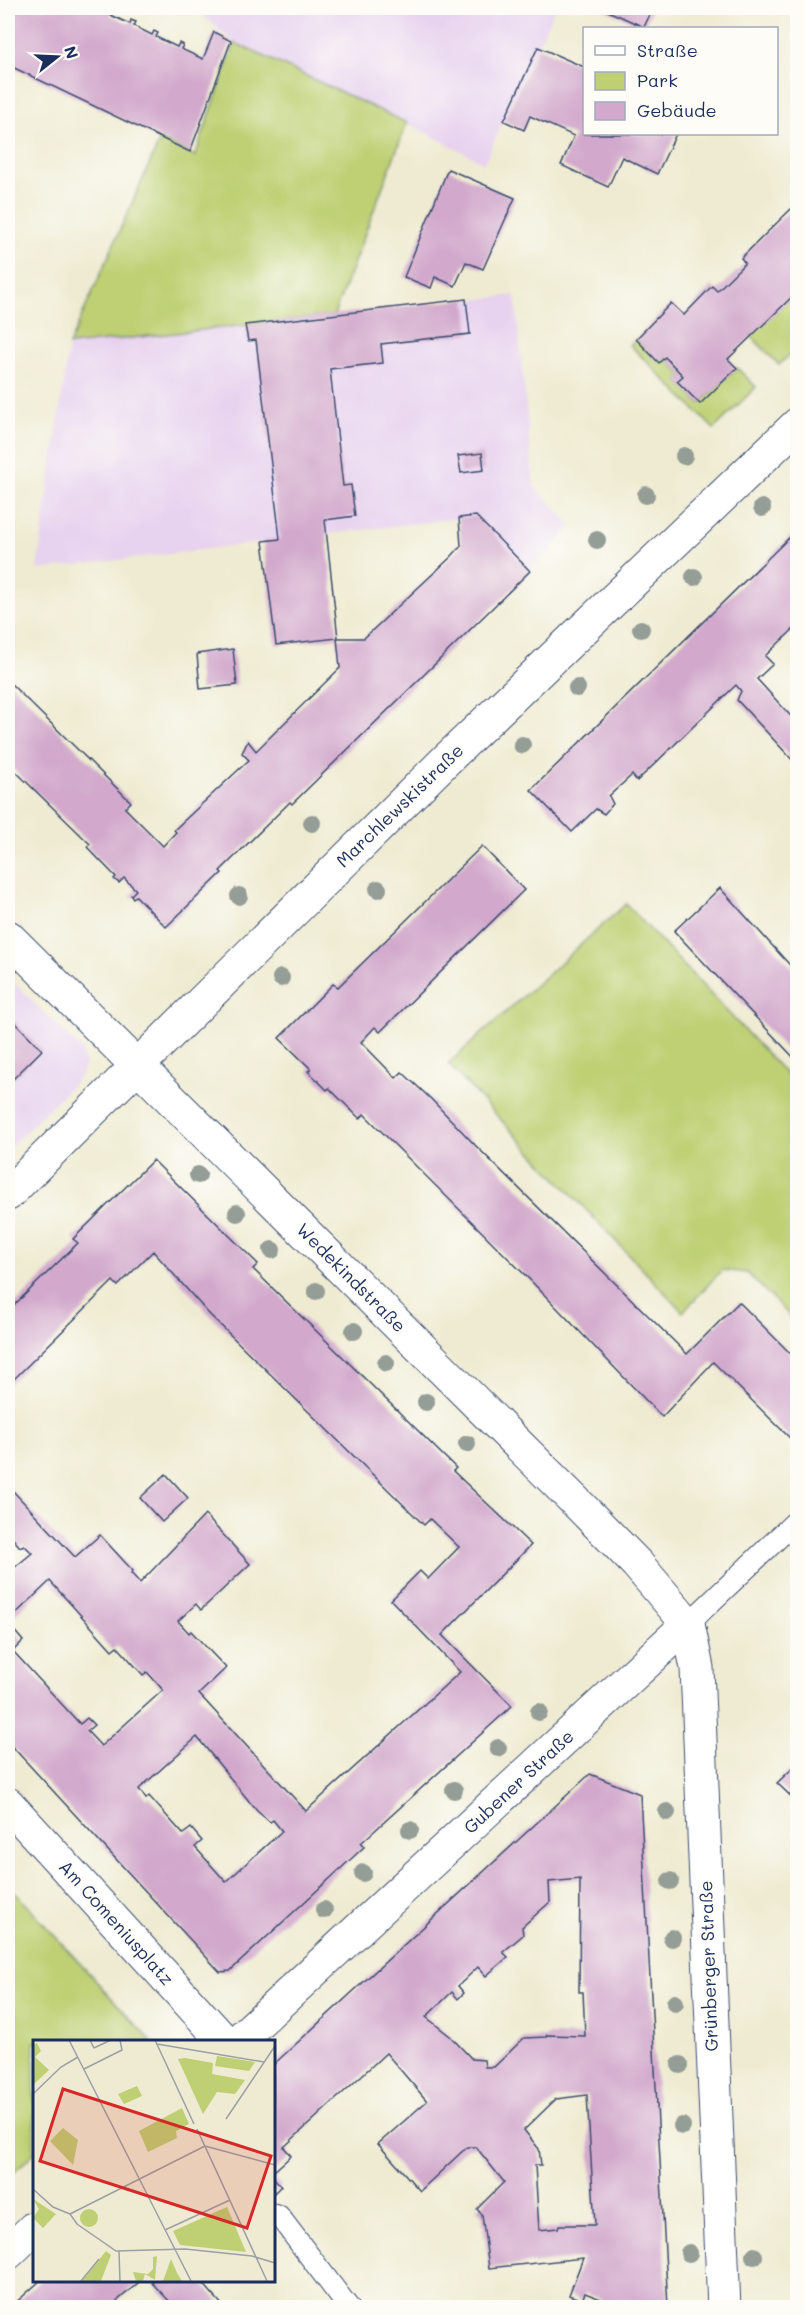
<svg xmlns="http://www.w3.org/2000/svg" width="805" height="2315" font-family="Mali,sans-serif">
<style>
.built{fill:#e7d2ef}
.green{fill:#bed073;stroke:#6c8068;stroke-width:1.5}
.building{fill:#d2a9cc;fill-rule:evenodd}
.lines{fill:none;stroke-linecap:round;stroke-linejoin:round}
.lane-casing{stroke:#3b4b6f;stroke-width:23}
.street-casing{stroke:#3b4b6f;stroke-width:35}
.secondary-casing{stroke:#3b4b6f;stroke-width:35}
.lane{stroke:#fff;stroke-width:21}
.street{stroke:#fff;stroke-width:33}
.secondary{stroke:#fff;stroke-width:33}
.tree{fill:#959e96}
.labels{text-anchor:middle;stroke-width:4.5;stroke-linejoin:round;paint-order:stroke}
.street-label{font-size:18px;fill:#1b2f5e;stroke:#fdfcf7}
.inset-road{fill:none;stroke:#9aa0a4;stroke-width:1.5}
.view{fill:#d62828;fill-opacity:0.15;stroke:#d62828;stroke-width:3}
.inset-edge{fill:none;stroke:#1b2f5e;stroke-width:3}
</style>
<rect width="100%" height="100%" fill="#fdfcf7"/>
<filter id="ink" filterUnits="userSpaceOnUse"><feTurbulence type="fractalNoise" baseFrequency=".0167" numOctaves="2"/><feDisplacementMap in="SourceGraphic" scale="12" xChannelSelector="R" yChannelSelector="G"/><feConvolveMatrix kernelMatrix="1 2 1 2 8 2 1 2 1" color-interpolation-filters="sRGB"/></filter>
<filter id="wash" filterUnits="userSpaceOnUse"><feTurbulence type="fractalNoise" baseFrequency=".008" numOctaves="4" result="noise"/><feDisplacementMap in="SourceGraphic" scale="24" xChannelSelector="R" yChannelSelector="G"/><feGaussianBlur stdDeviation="1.35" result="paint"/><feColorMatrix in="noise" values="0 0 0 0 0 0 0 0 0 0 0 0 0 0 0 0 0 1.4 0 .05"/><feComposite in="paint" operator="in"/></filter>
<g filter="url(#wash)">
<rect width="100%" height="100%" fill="#efebd2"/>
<g class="built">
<path d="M194,8H555L484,163L407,123L235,43Z"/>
<path d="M515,295L534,487L573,526L530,571L476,516L37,570L69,345Z"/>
<path d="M8,977L82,1050L85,1064L79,1078L8,1149Z"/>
</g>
<g class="green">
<path d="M235,43L407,123L334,315L69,345L160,140L195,156Z"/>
<path d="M797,291V347L779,365L751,336Z"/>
<path d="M636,339L659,362L665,357L683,376L678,381L700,404L737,368L756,387L714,429L630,345Z"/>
<path d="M626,904L797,1086V1323L747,1273L722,1270L683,1312L448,1064Z"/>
<path d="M8,1885L152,2042H34V2153L8,2178Z"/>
</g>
<g id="blocks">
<g class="building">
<path d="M9,8H114L110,15L130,24L131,20L136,22L134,26L152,35L154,31L158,33L156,37L177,47L179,43L183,45L181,49L203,59L214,32L231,41L190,152L8,65Z"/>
<path d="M601,8H653L644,27Z"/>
<path d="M538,47L584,67V134H676L657,174L622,157L608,187L561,165L574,136L530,116L524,130L504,121Z"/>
<path d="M448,169L515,198L483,269L466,262L455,286L435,277L431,288L404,277Z"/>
<path d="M791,209L798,215V291L728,359L737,368L700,404L677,381L683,376L665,357L659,363L636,339L671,303L684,315L712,286L717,291L745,263L741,258Z"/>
<path d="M466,299L470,334L381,344L383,363L330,369L343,486L351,485L355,516L325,520L338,638H364L451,557L461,546L459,518L476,516L530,571L292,804L290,802L220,871L222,873L166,927L136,896L133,898L131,895L136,890L124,878L119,883L114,879L116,877L87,847L90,844L8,764V681L131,802L125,808L163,846L176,832L174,830L249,760L242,753L248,741L256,751L340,668L337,638L276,645L263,541L280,539L256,340L248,341L245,325Z"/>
<path d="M482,453L484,470L461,473L458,456Z"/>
<path d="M798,529V625L765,656L773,664L757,679L798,724V766L737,700L741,691L736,685L637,781L632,775L609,796L613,804L604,814L596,809L572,832L531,790Z"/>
<path d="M233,649L237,685L200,689L197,654Z"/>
<path d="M482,846L524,890L380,1032L375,1027L361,1042L396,1078L402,1072L431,1099L475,1145L687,1354L739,1302L798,1361V1446L713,1362L662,1417L532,1282L364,1114L360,1119L329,1088L327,1090L308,1071L311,1069L279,1038L333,984L338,987Z"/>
<path d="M720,888L798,974V1062L674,931Z"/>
<path d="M8,1015L42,1050L8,1084Z"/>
<path d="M153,1160L258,1264L253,1269L456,1468L453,1471L531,1545L442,1635L512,1706L361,1843L364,1847L230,1971L220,1972L8,1742V1623L23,1641L13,1651L80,1724L87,1718L94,1725L87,1731L101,1746L163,1690L147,1672L143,1675L117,1646L112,1650L50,1581L8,1621V1573L32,1553L24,1545L20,1547L8,1533V1496L13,1491L75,1557L100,1535L133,1571L131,1573L140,1583L205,1515L250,1564L201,1610L196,1604L178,1621L189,1633L191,1631L226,1668L199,1694L306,1811L460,1672L391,1600L420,1571L428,1579L459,1547L430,1519L424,1525L208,1313L153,1251L118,1286L113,1281L8,1385V1311L78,1243L73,1239ZM197,1737L257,1811L270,1822L273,1820L282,1831L226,1882L195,1847L202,1841L191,1828L183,1834L149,1796L146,1799L139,1789Z"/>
<path d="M166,1474L188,1498L162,1522L140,1498Z"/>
<path d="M798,1763V1803L777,1783Z"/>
<path d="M590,1774L640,1794L668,2307H602L601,2299L585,2293L582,2300L569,2295L583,2258L489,2268L482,2215L477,2209L504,2182L476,2147H467L420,2191L378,2144L427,2101L386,2053L284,2147L291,2156L273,2172V2065ZM580,1879L579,1992H583L585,2036L547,2035L546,2037L524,2038L494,2067H485L484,2060L472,2059L450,2036L426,2017L452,1992L458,1999L464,1993L458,1986L478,1967L486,1976L508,1957L503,1952L523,1935L522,1927L550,1902L549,1882ZM587,2095L595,2225H559L558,2228L539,2230L535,2165H541L539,2149L524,2130L556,2099Z"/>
<path d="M273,2177L281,2186L273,2194Z"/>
<path d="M41,2280H136L138,2283L110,2307H11Z"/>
<path d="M154,2280H200L224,2307H175L152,2283Z"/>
</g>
</g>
</g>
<g filter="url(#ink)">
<use href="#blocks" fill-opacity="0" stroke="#3b4b6f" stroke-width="1.5"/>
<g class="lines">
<defs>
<g id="lane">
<path d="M688,1624L798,1519"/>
<path d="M273,2214L279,2216L349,2308"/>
</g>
<g id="street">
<path d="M8,1194L446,760L798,424"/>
<path d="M8,1804L225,2042"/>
<path d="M237,2042L688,1624"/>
<path d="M8,2253L34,2228"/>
</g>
<path id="secondary" d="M8,937L579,1505L637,1564L688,1624L697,1668L724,2308"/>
</defs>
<use href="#lane" class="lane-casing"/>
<use href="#street" class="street-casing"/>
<use href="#secondary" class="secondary-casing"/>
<use href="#lane" class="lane"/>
<use href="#street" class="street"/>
<use href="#secondary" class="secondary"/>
</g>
<g class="tree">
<circle cx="684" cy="456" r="9"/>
<circle cx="646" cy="495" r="9"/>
<circle cx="762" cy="508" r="9"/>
<circle cx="597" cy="540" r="9"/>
<circle cx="694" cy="577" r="9"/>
<circle cx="641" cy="629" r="9"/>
<circle cx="577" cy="688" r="9"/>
<circle cx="522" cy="745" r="9"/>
<circle cx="312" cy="823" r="9"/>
<circle cx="378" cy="889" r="9"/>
<circle cx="239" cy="896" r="9"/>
<circle cx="281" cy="978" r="9"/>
<circle cx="198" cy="1175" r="9"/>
<circle cx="237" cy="1213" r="9"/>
<circle cx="272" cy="1250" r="9"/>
<circle cx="316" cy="1291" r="9"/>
<circle cx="354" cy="1331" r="9"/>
<circle cx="386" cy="1363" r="9"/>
<circle cx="426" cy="1402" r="9"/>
<circle cx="467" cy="1444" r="9"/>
<circle cx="539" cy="1712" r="9"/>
<circle cx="498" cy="1748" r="9"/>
<circle cx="454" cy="1790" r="9"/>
<circle cx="667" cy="1812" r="9"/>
<circle cx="410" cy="1830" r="9"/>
<circle cx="363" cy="1873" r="9"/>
<circle cx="670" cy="1881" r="9"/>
<circle cx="324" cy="1910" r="9"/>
<circle cx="672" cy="1938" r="9"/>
<circle cx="675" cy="2003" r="9"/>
<circle cx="680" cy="2065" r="9"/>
<circle cx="682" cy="2126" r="9"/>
<circle cx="689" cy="2253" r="9"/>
<circle cx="754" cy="2256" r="9"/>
</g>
</g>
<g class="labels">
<g class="street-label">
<text transform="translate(400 806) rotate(-44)" y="6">Marchlewskistraße</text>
<text transform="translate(351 1278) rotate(45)" y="6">Wedekindstraße</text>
<text transform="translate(519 1782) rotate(-43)" y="6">Gubener Straße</text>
<text transform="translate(116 1923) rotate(48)" y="6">Am Comeniusplatz</text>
<text transform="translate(709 1966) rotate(-92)" y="6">Grünberger Straße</text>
</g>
</g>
<g transform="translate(33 2040)">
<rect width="242" height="242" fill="#efebd2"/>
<path d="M4,3L8,11L2,17L16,30L0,45V5ZM184,16L222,22L216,31L182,26ZM152,18L180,23L179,34L212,40L202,54L184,52L170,74L145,19ZM104,46L109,56L91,64L85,54ZM149,68L156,84L143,91L144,98L115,112L106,91ZM30,88L45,100L40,125L17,101ZM0,159L23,174L10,188L0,178L6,169ZM194,167L213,212L147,205L140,191ZM47 178a9 9 0 1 1 18 0a9 9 0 1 1-18 0ZM73,211L78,215L68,241H49ZM124,216L122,240L112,234L110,241H103L100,232L115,234L120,229V217ZM138,219L144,233L149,241H130Z" fill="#bed073"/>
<path class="inset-road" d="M36,0L158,241M57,0L61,8L78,0M122,0L161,84M124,4L231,22M51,29L89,10L87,0M0,54L28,27L45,17M193,79L242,6M164,89L234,241M172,106L242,125M0,149L20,167L37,174M37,174L44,184L83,211L152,209L219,216L242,223M37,174L172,106M132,190L197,160M86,211L87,241M48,241L66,219"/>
<path class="view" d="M30,49L238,116L214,188L7,121Z"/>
<rect width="242" height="242" class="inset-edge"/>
</g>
<rect width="805" height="2315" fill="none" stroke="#fdfcf7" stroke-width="30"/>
<rect x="583" y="27" width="195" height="108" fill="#fdfcf7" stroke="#a3aaba" stroke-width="1.5"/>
<rect x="595" y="46" width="30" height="9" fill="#ffffff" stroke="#a3aaba" stroke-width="1.5"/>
<text x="637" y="57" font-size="18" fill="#1b2f5e">Straße</text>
<rect x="595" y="72" width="30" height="18" fill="#bed073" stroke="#a3aaba" stroke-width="1.5"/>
<text x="637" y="87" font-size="18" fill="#1b2f5e">Park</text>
<rect x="595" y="102" width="30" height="18" fill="#d2a9cc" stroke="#a3aaba" stroke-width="1.5"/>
<text x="637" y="117" font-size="18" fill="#1b2f5e">Gebäude</text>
<g transform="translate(57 57) rotate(72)" stroke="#fdfcf7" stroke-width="4.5" paint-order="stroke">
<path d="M0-4.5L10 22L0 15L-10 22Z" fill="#1b2f5e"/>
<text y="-9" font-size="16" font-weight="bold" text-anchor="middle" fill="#1b2f5e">N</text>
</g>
</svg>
